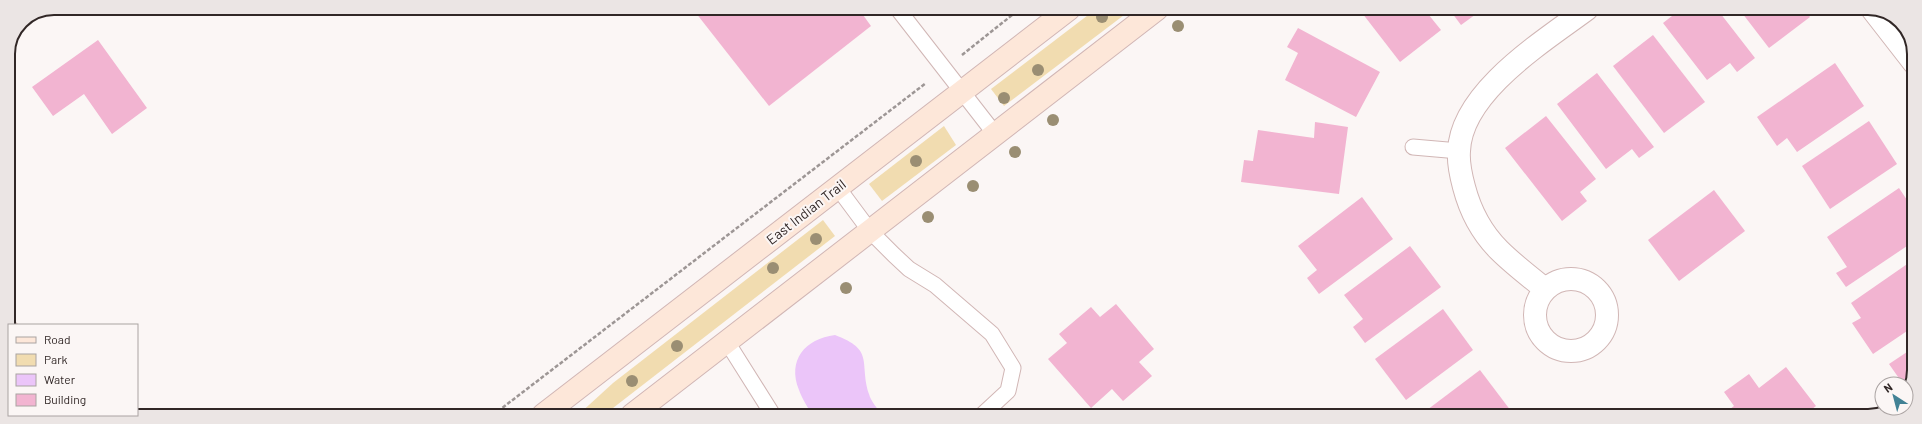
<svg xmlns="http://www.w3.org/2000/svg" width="1922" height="424" font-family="Barlow,sans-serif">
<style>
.green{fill:#f1dcb0}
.water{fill:#ebc5f9}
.building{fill:#f2b4d1}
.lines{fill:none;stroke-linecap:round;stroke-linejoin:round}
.lane-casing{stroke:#d1b6b5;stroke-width:17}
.street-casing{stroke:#d1b6b5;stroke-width:24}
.secondary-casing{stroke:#d1b6b5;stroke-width:24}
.path{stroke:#9d9695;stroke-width:2.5;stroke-dasharray:4 2;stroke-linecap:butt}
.lane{stroke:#fff;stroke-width:15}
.street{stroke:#fff;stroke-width:22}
.secondary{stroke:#fde7d9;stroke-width:22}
.tree{fill:#9a8e73}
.labels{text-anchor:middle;stroke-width:4;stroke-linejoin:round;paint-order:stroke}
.street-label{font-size:14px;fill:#312726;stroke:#fbf6f5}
.rim{fill:none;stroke:#312726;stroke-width:2}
</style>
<rect width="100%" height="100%" fill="#fbf6f5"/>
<g class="green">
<path d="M1096,9H1132L1004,106L991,89Z"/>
<path d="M944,126L956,145L882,201L869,184Z"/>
<path d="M823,220L835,236L604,415H578L613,383Z"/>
</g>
<path class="water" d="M835,335C875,350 859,362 869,394C871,402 878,409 882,415H812C808,407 802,399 799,390C787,360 805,339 835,335Z"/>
<g class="building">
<path d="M692,8H858L871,26L769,106Z"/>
<path d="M1359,9H1424L1441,30L1400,62Z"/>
<path d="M1449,9H1483L1461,25Z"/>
<path d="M1681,9H1717L1755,58L1737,72L1730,63L1707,80L1663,23Z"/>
<path d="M1739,9H1804L1810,17L1769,48Z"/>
<path d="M1298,28L1380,72L1356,117L1285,80L1298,53L1287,47Z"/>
<path d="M1653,35L1705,102L1664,133L1613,66Z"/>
<path d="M98,40L147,108L112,134L84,94L53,116L32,87Z"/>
<path d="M1835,63L1864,106L1797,152L1787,138L1777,146L1757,117Z"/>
<path d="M1597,73L1654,147L1639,158L1632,149L1606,169L1557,104Z"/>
<path d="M1546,116L1596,179L1580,192L1587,201L1562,221L1505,148Z"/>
<path d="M1869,121L1897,164L1830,209L1802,166Z"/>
<path d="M1315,122L1348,127L1339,194L1241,182L1244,160L1253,161L1258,130L1314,138Z"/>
<path d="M1899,188L1913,209V242L1846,287L1836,273L1847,267L1827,237Z"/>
<path d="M1714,190L1745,231L1679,281L1648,240Z"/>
<path d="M1362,197L1393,239L1319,294L1307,278L1317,270L1298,246Z"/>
<path d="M1410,246L1441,287L1365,343L1353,327L1363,319L1344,295Z"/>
<path d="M1913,260V327L1873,354L1852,323L1861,318L1851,303Z"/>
<path d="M1116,304L1154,349L1139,362L1152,376L1123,401L1112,389L1091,408L1048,359L1067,343L1059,334L1091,307L1100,317Z"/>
<path d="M1443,309L1473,350L1406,400L1375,359Z"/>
<path d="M1913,348V379L1906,390V384H1903L1889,364Z"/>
<path d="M1786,367L1816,406L1803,416H1721L1734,406L1724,392L1749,374L1759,388Z"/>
<path d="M1480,370L1511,411L1504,416H1419Z"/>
</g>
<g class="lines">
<defs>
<g id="lane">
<path d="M897,8L995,134"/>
<path d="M1413,147L1459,151"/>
<path d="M838,188L870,231L894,255L909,269L935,285L992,334L1013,368L1008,391L981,416"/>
<path d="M727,342L773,415"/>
</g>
<g id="street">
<path d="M1872,9L1914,63"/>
<circle cx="1571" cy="315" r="36"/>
<path d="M1545,289C1530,277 1513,264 1499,250C1482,233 1470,210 1464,187C1461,176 1458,163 1459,151C1461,92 1544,41 1587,9"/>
<path d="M8,331L9,332"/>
</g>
<g id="secondary">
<path d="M543,415L1069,9"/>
<path d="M632,415L1157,9"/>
</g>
</defs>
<use href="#lane" class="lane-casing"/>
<use href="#street" class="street-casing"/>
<use href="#secondary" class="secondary-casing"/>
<g class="path">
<path d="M962,55L1021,8"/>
<path d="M493,415L926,83"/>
</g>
<use href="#lane" class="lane"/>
<use href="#street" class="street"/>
<use href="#secondary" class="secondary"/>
</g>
<g class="tree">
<circle cx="1102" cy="17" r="6"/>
<circle cx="1178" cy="26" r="6"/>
<circle cx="1038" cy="70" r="6"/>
<circle cx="1004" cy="98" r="6"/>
<circle cx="1053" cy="120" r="6"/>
<circle cx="1015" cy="152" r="6"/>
<circle cx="916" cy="161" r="6"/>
<circle cx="973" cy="186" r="6"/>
<circle cx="928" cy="217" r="6"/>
<circle cx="816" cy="239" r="6"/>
<circle cx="773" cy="268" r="6"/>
<circle cx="846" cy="288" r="6"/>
<circle cx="677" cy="346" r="6"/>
<circle cx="632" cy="381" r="6"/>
</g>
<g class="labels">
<g class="street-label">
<text transform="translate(806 212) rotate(-38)" y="5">East Indian Trail</text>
</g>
</g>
<path d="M0 0H1922V424H0ZM54 15H1868A39 39 0 0 1 1907 54V370A39 39 0 0 1 1868 409H54A39 39 0 0 1 15 370V54A39 39 0 0 1 54 15Z" fill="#ebe5e4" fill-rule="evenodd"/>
<path class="rim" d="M54 15H1868A39 39 0 0 1 1907 54V370A39 39 0 0 1 1868 409H54A39 39 0 0 1 15 370V54A39 39 0 0 1 54 15Z"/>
<rect x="8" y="324" width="130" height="92" fill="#fbf6f5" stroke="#aaa3a2"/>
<rect x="16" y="337" width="20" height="6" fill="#fde7d9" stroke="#aaa3a2"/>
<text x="44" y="344" font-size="12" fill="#312726">Road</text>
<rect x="16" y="354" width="20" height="12" fill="#f1dcb0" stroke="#aaa3a2"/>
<text x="44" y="364" font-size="12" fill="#312726">Park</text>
<rect x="16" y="374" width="20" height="12" fill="#ebc5f9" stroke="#aaa3a2"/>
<text x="44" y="384" font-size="12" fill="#312726">Water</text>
<rect x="16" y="394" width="20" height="12" fill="#f2b4d1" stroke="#aaa3a2"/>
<text x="44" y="404" font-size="12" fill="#312726">Building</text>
<g transform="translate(1894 396) rotate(324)"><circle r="19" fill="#fbf6f5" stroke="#aaa3a2"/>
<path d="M0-3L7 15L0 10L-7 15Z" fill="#428295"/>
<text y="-6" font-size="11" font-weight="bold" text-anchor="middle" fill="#312726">N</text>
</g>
</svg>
